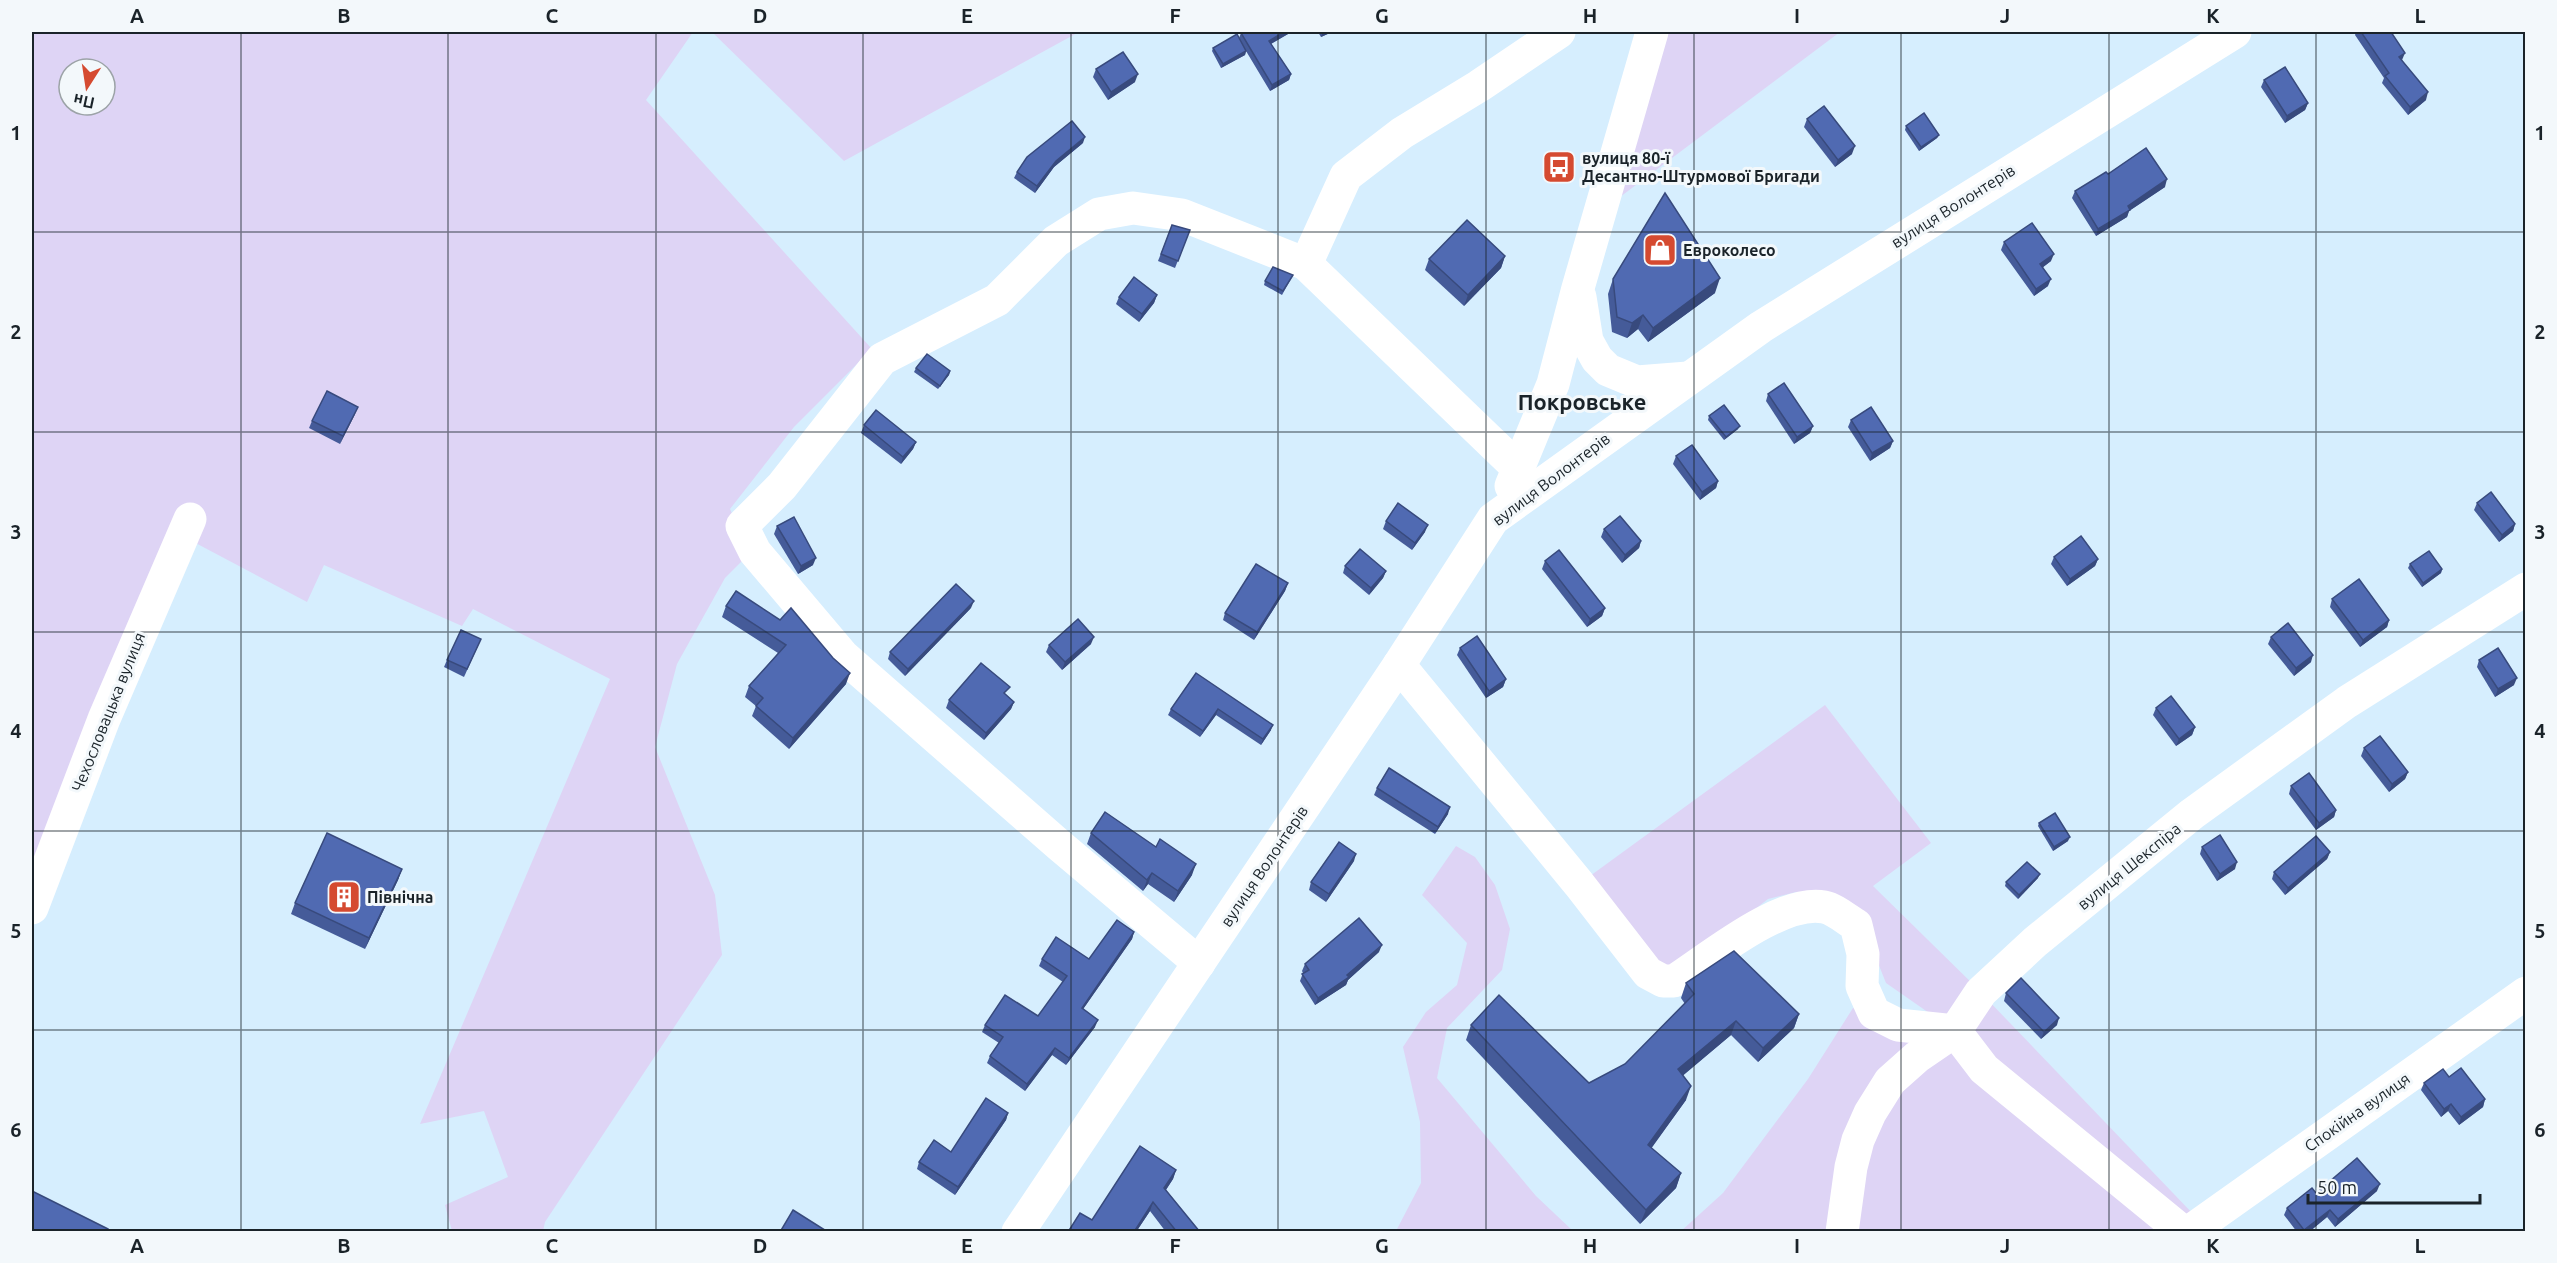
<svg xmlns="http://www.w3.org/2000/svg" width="2557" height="1263" font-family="Ubuntu,sans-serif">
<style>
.green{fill:#ded4f5;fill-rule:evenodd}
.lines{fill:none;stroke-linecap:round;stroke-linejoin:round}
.minor{stroke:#fff;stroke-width:33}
.wall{fill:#455b99}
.shaded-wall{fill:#384a7d}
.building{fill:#506ab2;stroke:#384a7d;stroke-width:1.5}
.grid{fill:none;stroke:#1a2329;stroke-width:1.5;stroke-opacity:0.55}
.labels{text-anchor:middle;stroke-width:6;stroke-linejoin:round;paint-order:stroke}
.poi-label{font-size:16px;font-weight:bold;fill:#1a2329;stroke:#f3f8fb;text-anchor:start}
.street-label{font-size:16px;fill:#1a2329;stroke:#f3f8fb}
.district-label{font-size:22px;font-weight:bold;fill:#1a2329;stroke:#f3f8fb}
.neatline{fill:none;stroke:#1a2329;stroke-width:2}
.grid-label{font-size:20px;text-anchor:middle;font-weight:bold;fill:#1a2329}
</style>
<rect width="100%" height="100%" fill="#d6eefe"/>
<g class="green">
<path d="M32,32H693L646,100L872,349L794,427L730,509L749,554L725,578L677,664L655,747L715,895L722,955L545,1222L543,1231H452L445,1205L508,1177L484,1111L420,1124L610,679L473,609L462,626L324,565L307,602L188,539L32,908ZM69,69H105V105H69Z"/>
<path d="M712,32H1079L844,161Z"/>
<path d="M1652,32H1840L1600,212Z"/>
<path d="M1825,705L1931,843L1873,886L1981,992L1955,1031L1886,983L1864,928L1839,896L1796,892L1768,899L1663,981L1579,884Z"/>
<path d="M1456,846L1475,857L1495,885L1510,929L1502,970L1447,1028L1437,1078L1536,1196L1573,1231H1396L1421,1183L1420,1122L1403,1047L1426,1012L1457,985L1467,943L1422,895Z"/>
<path d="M1985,997L2196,1217L2185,1225L1963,1030Z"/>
<path d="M1853,1008L1896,1029L1952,1043L2171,1232H1680L1723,1193L1808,1079Z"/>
</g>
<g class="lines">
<g class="minor">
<path d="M1306,264L1346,176L1402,133L1479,86L1559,32"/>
<path d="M1580,297L1587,341L1597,359L1608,370L1637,382L1688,378"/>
<path d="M1511,486L1553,384L1578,288L1652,32"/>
<path d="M1399,665L1579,884L1648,973L1663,981H1674C1711,957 1781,899 1824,907C1835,909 1847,920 1856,925L1863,954L1862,986L1874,1013L1898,1025L1955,1031L1984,1069L2183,1232"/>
<path d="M32,908L104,719L190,519"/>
<path d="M1199,963L1059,845L843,656L755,552L742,526L782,486L882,359L997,300L1056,241L1099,214L1133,208L1182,215L1306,264L1519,469"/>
<path d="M1018,1232L1399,665L1493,519L1761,327L2235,32"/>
<path d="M1842,1232L1851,1167L1858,1140L1870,1113L1890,1081L1917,1057L1955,1031L1981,992L2035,942L2192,814L2347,702L2526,589"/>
<path d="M2189,1232L2526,993"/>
</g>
</g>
<g class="wall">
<path d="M1318,32H1332L1321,37Z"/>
<path d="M2356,32H2391L2402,60L2426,100L2408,115L2382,83L2384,78L2355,35Z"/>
<path d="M1241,33L1288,34L1271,44L1291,74L1289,80L1270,91L1246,51L1245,55L1221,68L1212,51L1213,48L1239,38Z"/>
<path d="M1096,69L1135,82L1108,100L1093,77Z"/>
<path d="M2264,80L2308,103L2305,110L2285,123L2261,87Z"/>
<path d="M1807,119L1852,154L1835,167L1804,127Z"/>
<path d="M1906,126L1939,135L1937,138L1919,151L1905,130Z"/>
<path d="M1083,143L1054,167L1035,193L1014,178L1017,172Z"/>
<path d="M2108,174L2165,187L2129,211L2127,217L2096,236L2072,198L2075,191Z"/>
<path d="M1172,225L1190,230L1175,268L1158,261Z"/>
<path d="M2004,242L2051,261L2043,267L2048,286L2034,296L2001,250Z"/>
<path d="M1505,256L1501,268L1464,306L1425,270L1429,259Z"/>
<path d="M1293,275L1282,295L1264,285L1265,281Z"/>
<path d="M1613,279L1715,293L1648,342L1638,329L1627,338L1612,332L1608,294Z"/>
<path d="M1157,295L1154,303L1139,322L1116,304L1119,297Z"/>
<path d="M916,368L950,371L949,375L938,389L914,372Z"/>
<path d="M1768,394L1813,426L1810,433L1794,444L1766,401Z"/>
<path d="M355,414L340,444L309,428L312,421Z"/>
<path d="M1709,416L1738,429L1724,440L1708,420Z"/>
<path d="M1851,420L1893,441L1890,448L1870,461L1848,427Z"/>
<path d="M864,425L916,442L913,449L901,464L861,433Z"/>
<path d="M1676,456L1718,481L1716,488L1700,500L1673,464Z"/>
<path d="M2477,503L2515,524L2513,531L2499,542L2474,510Z"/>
<path d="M1386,521L1425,532L1412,550L1383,529Z"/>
<path d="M777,526L813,565L798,574L774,534Z"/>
<path d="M1604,529L1641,541L1639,548L1622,563L1601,537Z"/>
<path d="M2054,557L2098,559L2095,566L2067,586L2051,564Z"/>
<path d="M1545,561L1605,608L1602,616L1587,627L1542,569Z"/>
<path d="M2410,564L2442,569L2441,573L2422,587L2408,568Z"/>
<path d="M1345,566L1386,571L1383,578L1369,595L1343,573Z"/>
<path d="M1288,583L1285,591L1254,640L1223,620L1225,613Z"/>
<path d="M2332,599L2389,620L2387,627L2360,647L2330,607Z"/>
<path d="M726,606L846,684L789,749L752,716L756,706L745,697L749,686L778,653L722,617Z"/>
<path d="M971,608L905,676L888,659L890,652Z"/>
<path d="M2271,637L2311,662L2294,676L2268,644Z"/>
<path d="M1091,644L1062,670L1046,652L1049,645Z"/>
<path d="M478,646L464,677L444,667L447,660Z"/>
<path d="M1460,648L1506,679L1503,687L1486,698L1457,655Z"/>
<path d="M2479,660L2514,685L2495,697L2477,667Z"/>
<path d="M1196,673L1271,730L1261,745L1216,715L1200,737L1168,715L1171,709Z"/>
<path d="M1006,695L1014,702L1011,709L984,740L946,708L949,700Z"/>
<path d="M2156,708L2195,727L2192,735L2176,746L2153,715Z"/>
<path d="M2364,748L2408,772L2405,779L2389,792L2361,756Z"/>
<path d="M2291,786L2336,810L2334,817L2316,830L2289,794Z"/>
<path d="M1377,788L1448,814L1435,834L1374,795Z"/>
<path d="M2039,823L2068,841L2053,851L2038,826Z"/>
<path d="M1091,833L1192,875L1174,902L1148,884L1143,891L1087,844Z"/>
<path d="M2202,847L2235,869L2217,881L2200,854Z"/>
<path d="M2330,852L2327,859L2285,895L2272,879L2274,872Z"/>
<path d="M1354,861L1326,902L1309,890L1311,882Z"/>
<path d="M402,869L398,880L365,949L291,914L295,903Z"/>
<path d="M2038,878L2018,899L2005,886L2006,882Z"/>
<path d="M1134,932L1132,939L1083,1009L1095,1027L1066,1065L1052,1055L1025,1091L987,1063L990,1056L999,1043L982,1032L985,1025L1038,1016L1063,982L1039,966L1042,959H1089Z"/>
<path d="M1379,952L1348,980L1346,985L1315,1005L1300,981L1303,973L1302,971L1305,964Z"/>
<path d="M1686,983L1799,1014L1794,1028L1758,1062L1731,1035L1683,1075L1686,1100L1651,1148L1681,1173L1676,1188L1640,1224L1466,1040L1471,1025L1589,1083L1625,1064L1685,1004L1681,998Z"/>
<path d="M2006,993L2057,1025L2041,1039L2004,1001Z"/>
<path d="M2449,1077L2485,1099L2483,1107L2459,1125L2448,1111L2441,1117L2421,1090L2424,1083Z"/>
<path d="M1008,1113L1006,1120L955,1195L917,1169L919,1162L951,1152Z"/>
<path d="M1176,1170L1173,1179L1166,1190L1200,1232H1166L1150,1211L1136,1232H1068L1092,1220Z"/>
<path d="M2377,1191L2335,1227L2327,1217L2309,1232H2297L2284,1215L2287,1208L2316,1193Z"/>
</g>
<g class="shaded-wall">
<path d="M1284,32H1289L1288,34L1267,46L1269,41Z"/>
<path d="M1323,32H1332L1321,37Z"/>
<path d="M1246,51L1245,55L1221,68L1223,64Z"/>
<path d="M2405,53L2402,60L2399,57Z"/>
<path d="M1138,74L1135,82L1108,100L1111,92Z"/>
<path d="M1291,74L1289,80L1270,91L1272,85Z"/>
<path d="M2428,92L2426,100L2408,115L2410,107Z"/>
<path d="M2308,103L2305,110L2285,123L2287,116Z"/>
<path d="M1939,135L1937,138L1919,151L1921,147Z"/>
<path d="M1085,137L1083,143L1054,167L1035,193L1037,186L1056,161Z"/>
<path d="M1855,146L1852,154L1835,167L1838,160Z"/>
<path d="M2167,179L2165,187L2129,211L2127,217L2096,236L2098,229L2128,206Z"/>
<path d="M2054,254L2051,261L2038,271L2040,264Z"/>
<path d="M1505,256L1501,268L1464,306L1468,295Z"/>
<path d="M1720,278L1715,293L1648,342L1653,328Z"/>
<path d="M2051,279L2048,286L2034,296L2036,289Z"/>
<path d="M1157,295L1154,303L1139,322L1142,314Z"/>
<path d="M1643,315L1638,329L1627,338L1632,323Z"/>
<path d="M950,371L949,375L938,389Z"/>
<path d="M358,407L355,414L340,444L343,436Z"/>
<path d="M1740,426L1738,429L1724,440L1726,437Z"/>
<path d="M1813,426L1810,433L1794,444L1797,437Z"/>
<path d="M1893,441L1890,448L1870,461L1872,453Z"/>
<path d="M916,442L913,449L901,464L903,457Z"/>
<path d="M1718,481L1716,488L1700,500L1702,492Z"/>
<path d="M2515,524L2513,531L2499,542L2502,535Z"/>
<path d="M1428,525L1425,532L1412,550L1415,543Z"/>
<path d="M1641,541L1639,548L1622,563L1625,555Z"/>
<path d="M816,558L813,565L798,574L801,566Z"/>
<path d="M2098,559L2095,566L2067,586L2070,579Z"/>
<path d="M2442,569L2441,573L2422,587L2423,583Z"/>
<path d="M1386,571L1383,578L1369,595L1371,588Z"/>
<path d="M1288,583L1285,591L1254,640L1257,632Z"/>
<path d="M974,601L971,608L905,676L908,669Z"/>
<path d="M1605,608L1602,616L1587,627L1590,619Z"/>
<path d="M2389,620L2387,627L2360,647L2363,640Z"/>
<path d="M1094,637L1091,644L1062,670L1065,662Z"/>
<path d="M2313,655L2311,662L2294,676L2296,668Z"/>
<path d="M850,673L846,684L789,749L793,738Z"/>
<path d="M2517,678L2514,685L2495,697L2498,689Z"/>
<path d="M1506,679L1503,687L1486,698L1489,691Z"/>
<path d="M1014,702L1011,709L984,740L986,733Z"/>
<path d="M1218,709L1216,715L1200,737L1203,731Z"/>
<path d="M1273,725L1271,730L1261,745L1263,739Z"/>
<path d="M2195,727L2192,735L2176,746L2179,739Z"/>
<path d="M2408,772L2405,779L2389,792L2392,784Z"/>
<path d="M1450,807L1448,814L1435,834L1438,827Z"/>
<path d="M2336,810L2334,817L2316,830L2319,823Z"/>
<path d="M2070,837L2068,841L2053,851L2054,847Z"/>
<path d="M2330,852L2327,859L2285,895L2288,888Z"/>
<path d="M1356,854L1354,861L1326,902L1329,894Z"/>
<path d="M2237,862L2235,869L2217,881L2220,874Z"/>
<path d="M1196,864L1192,875L1174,902L1178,891Z"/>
<path d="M402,869L398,880L365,949L369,938Z"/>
<path d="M1152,873L1148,884L1143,891L1147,880Z"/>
<path d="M2040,874L2038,878L2018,899L2019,895Z"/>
<path d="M1134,932L1132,939L1079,1015L1082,1008Z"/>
<path d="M1382,945L1379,952L1348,980L1346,985L1315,1005L1318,998L1347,975Z"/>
<path d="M1799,1014L1794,1028L1758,1062L1763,1048Z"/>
<path d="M2059,1018L2057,1025L2041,1039L2044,1032Z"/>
<path d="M1098,1020L1095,1027L1066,1065L1069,1058Z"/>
<path d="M1736,1021L1731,1035L1673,1084L1678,1069Z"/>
<path d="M1055,1048L1052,1055L1025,1091L1027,1084Z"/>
<path d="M1691,1086L1686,1100L1643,1160L1648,1145Z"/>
<path d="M2485,1099L2483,1107L2459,1125L2461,1117Z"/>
<path d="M2451,1104L2448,1111L2441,1117L2444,1109Z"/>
<path d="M1008,1113L1006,1120L955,1195L958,1187Z"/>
<path d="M1176,1170L1173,1179L1161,1197L1164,1188Z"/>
<path d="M1681,1173L1676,1188L1640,1224L1646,1210Z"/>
<path d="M2380,1184L2377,1191L2335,1227L2338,1219Z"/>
<path d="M1153,1202L1150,1211L1136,1232H1134Z"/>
<path d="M2330,1210L2327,1217L2309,1232H2304V1230Z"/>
</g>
<g class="building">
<path d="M1243,32H1284L1269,41L1291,74L1272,85L1241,33Z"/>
<path d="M2361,32H2391L2405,53L2399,57L2428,92L2410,107L2385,76L2389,73Z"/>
<path d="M1237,34L1246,51L1223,64L1213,48Z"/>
<path d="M1123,52L1138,74L1111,92L1096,69Z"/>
<path d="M2285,67L2308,103L2287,116L2264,80Z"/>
<path d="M1824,106L1855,146L1838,160L1807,119Z"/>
<path d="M1924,113L1939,135L1921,147L1906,126Z"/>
<path d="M1072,121L1085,137L1056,161L1037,186L1017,172L1027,157Z"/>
<path d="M2146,148L2167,179L2128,206L2130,210L2098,229L2075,191L2106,172L2108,174Z"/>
<path d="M1665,193L1720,278L1653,328L1643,315L1632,323L1617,317L1613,279Z"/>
<path d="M1467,220L1505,256L1468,295L1429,259Z"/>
<path d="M2032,223L2054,254L2040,264L2051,279L2036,289L2004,242Z"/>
<path d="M1172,225L1190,230L1178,261L1161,254Z"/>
<path d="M1273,267L1293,275L1283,291L1265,281Z"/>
<path d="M1134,277L1157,295L1142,314L1119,297Z"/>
<path d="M927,354L950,371L940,386L916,368Z"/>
<path d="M1784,383L1813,426L1797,437L1768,394Z"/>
<path d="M327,391L358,407L343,436L312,421Z"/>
<path d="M1724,405L1740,426L1726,437L1709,416Z"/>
<path d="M1871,407L1893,441L1872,453L1851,420Z"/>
<path d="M876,410L916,442L903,457L864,425Z"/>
<path d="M1692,445L1718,481L1702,492L1676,456Z"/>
<path d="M2491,492L2515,524L2502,535L2477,503Z"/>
<path d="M1398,503L1428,525L1415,543L1386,521Z"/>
<path d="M1620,516L1641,541L1625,555L1604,529Z"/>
<path d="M794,517L816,558L801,566L777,526Z"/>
<path d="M2081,536L2098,559L2070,579L2054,557Z"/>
<path d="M1360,549L1386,571L1371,588L1345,566Z"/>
<path d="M1559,550L1605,608L1590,619L1545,561Z"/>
<path d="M2429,551L2442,569L2423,583L2410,564Z"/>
<path d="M1256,564L1288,583L1257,632L1225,613Z"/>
<path d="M2359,579L2389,620L2363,640L2332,599Z"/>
<path d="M956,584L974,601L908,669L890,652Z"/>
<path d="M736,591L780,620L791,608L833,658L850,673L793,738L756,706L763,698L749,686L786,645L726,606Z"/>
<path d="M1078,619L1094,637L1065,662L1049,645Z"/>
<path d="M2288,623L2313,655L2296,668L2271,637Z"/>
<path d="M461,630L481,639L467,669L447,660Z"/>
<path d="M1477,636L1506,679L1489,691L1460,648Z"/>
<path d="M2498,648L2517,678L2498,689L2479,660Z"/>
<path d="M981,663L1010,687L1004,693L1014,702L986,733L949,700Z"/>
<path d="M1196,673L1273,725L1263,739L1218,709L1203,731L1171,709Z"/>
<path d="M2171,696L2195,727L2179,739L2156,708Z"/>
<path d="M2380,736L2408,772L2392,784L2364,748Z"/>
<path d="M1389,768L1450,807L1438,827L1377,788Z"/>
<path d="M2309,773L2336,810L2319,823L2291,786Z"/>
<path d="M1105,812L1156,847L1160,839L1196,864L1178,891L1152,873L1147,880L1091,833Z"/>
<path d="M2055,813L2070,837L2054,847L2039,823Z"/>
<path d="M327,833L402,869L369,938L295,903Z"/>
<path d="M2220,835L2237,862L2220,874L2202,847Z"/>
<path d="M2316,836L2330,852L2288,888L2274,872Z"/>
<path d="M1339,842L1356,854L1329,894L1311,882Z"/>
<path d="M2027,862L2040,874L2019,895L2006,882Z"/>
<path d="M1359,918L1382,945L1347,975L1349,977L1318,998L1302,974L1309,970L1305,964Z"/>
<path d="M1117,920L1134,932L1082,1008L1098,1020L1069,1058L1055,1048L1027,1084L990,1056L1003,1037L985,1025L1005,995L1038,1016L1067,976L1042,959L1056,937L1089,959Z"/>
<path d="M1734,951L1799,1014L1763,1048L1736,1021L1678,1069L1691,1086L1648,1145L1681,1173L1646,1210L1471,1025L1499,995L1589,1083L1625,1064L1694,994L1686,983Z"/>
<path d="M2021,978L2059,1018L2044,1032L2006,993Z"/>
<path d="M2461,1068L2485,1099L2461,1117L2451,1104L2444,1109L2424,1083L2443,1069L2449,1077Z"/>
<path d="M986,1098L1008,1113L958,1187L919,1162L934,1140L951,1152Z"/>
<path d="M1140,1146L1176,1170L1164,1188L1200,1232H1177L1153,1202L1134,1232H1068L1080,1213L1092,1220Z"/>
<path d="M2357,1158L2380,1184L2338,1219L2330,1210L2304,1230L2287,1208L2312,1188L2316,1193Z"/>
<path d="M32,1191L108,1229L107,1232H32Z"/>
<path d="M793,1210L828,1232H780Z"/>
</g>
<path class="grid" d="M241,32V1232M448,32V1232M656,32V1232M863,32V1232M1071,32V1232M1278,32V1232M1486,32V1232M1694,32V1232M1901,32V1232M2109,32V1232M2316,32V1232M32,232H2526M32,432H2526M32,632H2526M32,831H2526M32,1030H2526"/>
<defs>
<symbol id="bus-square" viewBox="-11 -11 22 22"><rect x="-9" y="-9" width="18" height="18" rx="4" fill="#d54a30" stroke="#f3f8fb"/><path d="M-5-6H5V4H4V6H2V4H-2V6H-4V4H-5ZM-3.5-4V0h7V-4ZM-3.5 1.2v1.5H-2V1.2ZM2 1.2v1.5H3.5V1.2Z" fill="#fff"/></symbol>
<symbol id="shop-square" viewBox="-11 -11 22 22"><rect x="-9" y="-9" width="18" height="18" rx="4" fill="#d54a30" stroke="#f3f8fb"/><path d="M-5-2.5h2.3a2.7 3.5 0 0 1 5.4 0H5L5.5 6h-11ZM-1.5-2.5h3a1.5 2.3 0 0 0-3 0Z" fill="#fff"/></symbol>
<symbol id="building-square" viewBox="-11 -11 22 22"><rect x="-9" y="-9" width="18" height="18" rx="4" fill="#d54a30" stroke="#f3f8fb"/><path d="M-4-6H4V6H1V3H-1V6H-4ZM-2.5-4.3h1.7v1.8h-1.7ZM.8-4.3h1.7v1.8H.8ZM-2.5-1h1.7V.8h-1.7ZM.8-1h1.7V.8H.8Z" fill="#fff"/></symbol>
</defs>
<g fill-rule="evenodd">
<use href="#bus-square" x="1540" y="148" width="38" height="38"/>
<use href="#shop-square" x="1641" y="231" width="38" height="38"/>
<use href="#building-square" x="325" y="878" width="38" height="38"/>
</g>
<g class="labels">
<g class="poi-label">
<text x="1582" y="164">вулиця 80-ї<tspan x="1582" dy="18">Десантно-Штурмової Бригади</tspan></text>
<text x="1683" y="256">Евроколесо</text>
<text x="367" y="903">Північна</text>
</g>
<g class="street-label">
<text transform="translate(1953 206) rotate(-32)" y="6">вулиця Волонтерів</text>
<text transform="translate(1551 479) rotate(-37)" y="6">вулиця Волонтерів</text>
<text transform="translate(108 712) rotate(-68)" y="6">Чехословацька вулиця</text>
<text transform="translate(1264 866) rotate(-56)" y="6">вулиця Волонтерів</text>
<text transform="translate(2129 866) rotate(-39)" y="6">вулиця Шекспіра</text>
<text transform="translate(2357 1112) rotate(-35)" y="6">Спокійна вулиця</text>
</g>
<g class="district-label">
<text x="1582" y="410">Покровське</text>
</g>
</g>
<rect width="2557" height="1263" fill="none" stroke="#f3f8fb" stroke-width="66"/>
<g transform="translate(87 87) rotate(192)"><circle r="28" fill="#f3f8fb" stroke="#9ca3a7" stroke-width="1.5"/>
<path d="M0-4.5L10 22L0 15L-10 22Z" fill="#d54a30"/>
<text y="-9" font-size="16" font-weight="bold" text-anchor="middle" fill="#1a2329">Пн</text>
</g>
<path d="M2308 1194v9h172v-9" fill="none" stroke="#1a2329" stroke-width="3"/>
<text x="2317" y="1194" font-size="18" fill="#1a2329" stroke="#f3f8fb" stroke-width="4.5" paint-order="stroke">50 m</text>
<rect x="33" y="33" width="2491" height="1197" class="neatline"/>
<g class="grid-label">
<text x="137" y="23">A</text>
<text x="344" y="23">B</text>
<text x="552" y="23">C</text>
<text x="760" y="23">D</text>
<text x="967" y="23">E</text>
<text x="1175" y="23">F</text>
<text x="1382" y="23">G</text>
<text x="1590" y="23">H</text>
<text x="1797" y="23">I</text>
<text x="2005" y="23">J</text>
<text x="2213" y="23">K</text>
<text x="2420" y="23">L</text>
<text x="16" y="140">1</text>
<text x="2540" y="140">1</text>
<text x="16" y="339">2</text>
<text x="2540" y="339">2</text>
<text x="16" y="539">3</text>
<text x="2540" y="539">3</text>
<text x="16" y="738">4</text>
<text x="2540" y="738">4</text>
<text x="16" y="938">5</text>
<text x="2540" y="938">5</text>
<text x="16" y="1137">6</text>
<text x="2540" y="1137">6</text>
<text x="137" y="1253">A</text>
<text x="344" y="1253">B</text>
<text x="552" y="1253">C</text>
<text x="760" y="1253">D</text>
<text x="967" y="1253">E</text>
<text x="1175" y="1253">F</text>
<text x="1382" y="1253">G</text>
<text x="1590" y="1253">H</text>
<text x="1797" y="1253">I</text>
<text x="2005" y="1253">J</text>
<text x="2213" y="1253">K</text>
<text x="2420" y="1253">L</text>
</g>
</svg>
